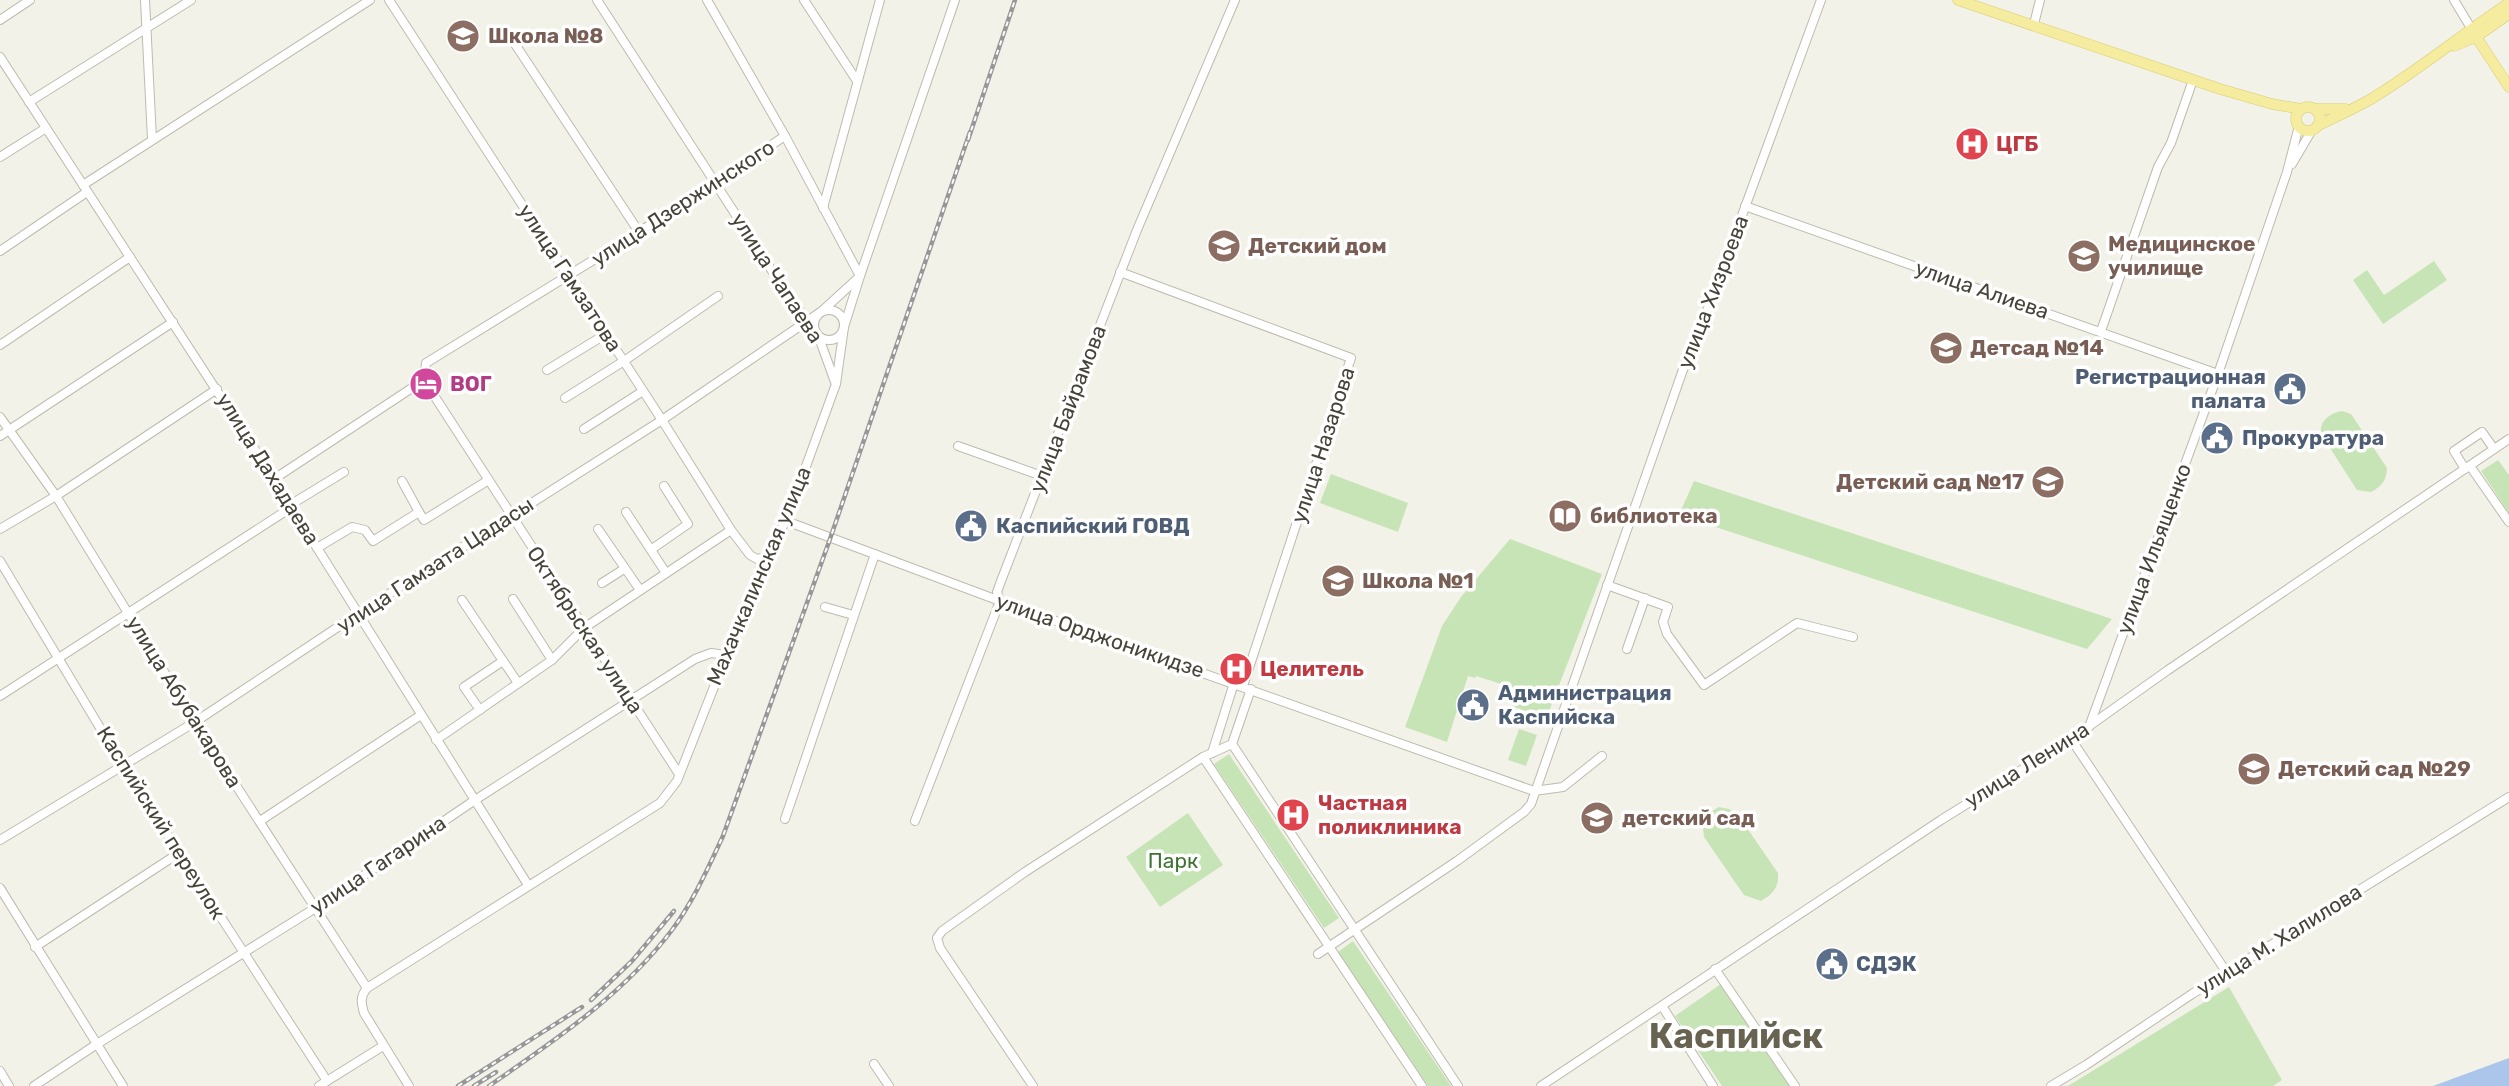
<svg xmlns="http://www.w3.org/2000/svg" width="2509" height="1086" font-family="Rubik,sans-serif">
<style>
.green{fill:#c7e4b6}
.water{fill:#abc6ea}
.lines{fill:none;stroke-linecap:round;stroke-linejoin:round}
.minor-casing{stroke:#bebbad;stroke-width:10}
.major-casing{stroke:#d9cc71;stroke-width:11}
.minor{stroke:#fff;stroke-width:8}
.major{stroke:#f5eca0;stroke-width:10}
.rail-casing{stroke:#979797;stroke-width:4.5}
.rail{stroke:#fff;stroke-width:2;stroke-dasharray:5;stroke-linecap:butt}
.labels{text-anchor:middle;stroke-width:7;stroke-linejoin:round;paint-order:stroke}
.education-label{font-size:21px;font-weight:bold;fill:#785e54;stroke:#fff;text-anchor:start}
.health-label{font-size:21px;font-weight:bold;fill:#be3a42;stroke:#fff;text-anchor:start}
.street-label{font-size:21px;fill:#464338;stroke:#fff}
.service-label{font-size:21px;font-weight:bold;fill:#4e5e75;stroke:#fff;text-anchor:start}
.hotel-label{font-size:21px;font-weight:bold;fill:#b23c85;stroke:#fff;text-anchor:start}
.park-label{font-size:21px;fill:#3e7330;stroke:#fff}
.town-label{font-size:35px;font-weight:bold;fill:#686350;stroke:#fff}
</style>
<rect width="100%" height="100%" fill="#f3f2e9"/>
<g class="green">
<path d="M2434,261L2447,280L2383,324L2353,280L2367,270L2384,295Z"/>
<path d="M2342,411L2351,414L2387,468C2387,480 2381,487 2371,492L2357,490L2321,434C2319,421 2330,413 2342,411Z"/>
<path d="M2498,460L2509,475V513L2481,471Z"/>
<path d="M1331,474L1408,503L1398,532L1320,503Z"/>
<path d="M1694,481L2112,619L2087,649L1679,515Z"/>
<path d="M1510,539L1602,574L1546,719L1512,706L1517,689L1476,676L1475,678L1468,676L1447,742L1405,727L1442,626L1461,597Z"/>
<path d="M1519,729L1537,735L1526,766L1508,760Z"/>
<path d="M1229,754L1339,918L1324,928L1214,764Z"/>
<path d="M1719,807L1729,809L1738,815L1778,873C1779,887 1773,894 1761,901L1744,895L1704,837L1702,821L1707,814Z"/>
<path d="M1188,813L1223,865L1160,907L1126,857Z"/>
<path d="M1353,941L1451,1086H1428L1338,952Z"/>
<path d="M1721,984L1790,1086H1722L1675,1016Z"/>
<path d="M2229,987L2282,1080L2273,1086H2068Z"/>
</g>
<path class="water" d="M2509,1058V1086H2433Z"/>
<g class="lines">
<defs>
<g id="minor">
<path d="M145,0L152,139"/>
<path d="M389,0L662,420L731,530L750,555L757,559L765,557"/>
<path d="M597,0L785,291L818,335L835,382"/>
<path d="M707,0L785,136L860,276"/>
<path d="M804,0L857,81"/>
<path d="M2454,0L2471,28"/>
<path d="M0,20L30,0"/>
<path d="M2034,24L2040,0"/>
<path d="M511,38L639,232"/>
<path d="M0,57L274,479L528,885"/>
<path d="M29,102L191,0"/>
<path d="M0,157L46,128"/>
<path d="M2292,164L2312,130"/>
<path d="M83,185L370,0"/>
<path d="M1745,206L2218,374"/>
<path d="M823,208L880,0"/>
<path d="M0,251L87,192"/>
<path d="M1120,272L1351,358L1243,686"/>
<circle cx="829" cy="325" r="15"/>
<path d="M2101,331L2158,167L2171,143L2193,80"/>
<path d="M0,345L130,257"/>
<path d="M547,370L606,334"/>
<path d="M424,380L679,774"/>
<path d="M565,398L624,361L718,296"/>
<path d="M0,417L56,496L195,722L367,988"/>
<path d="M584,429L643,391"/>
<path d="M0,436L173,322"/>
<path d="M958,446L1042,476"/>
<path d="M2470,466L2509,522"/>
<path d="M2465,469L2454,451L2482,432L2494,449"/>
<path d="M274,479L424,380L426,363L639,232L785,136"/>
<path d="M402,481L419,512"/>
<path d="M290,505L344,472"/>
<path d="M626,512L666,573"/>
<path d="M786,521L1000,601L1534,791L1563,787L1602,756"/>
<path d="M0,529L56,496L217,389"/>
<path d="M598,529L640,590"/>
<path d="M317,548L352,527L365,530L373,541L419,512L424,520L487,481"/>
<path d="M652,549L688,524L664,486"/>
<path d="M0,561L123,766L327,1081"/>
<path d="M602,583L624,569"/>
<path d="M1607,585L1668,607L1663,622L1667,634L1704,685L1797,623L1853,637"/>
<path d="M513,599L552,660"/>
<path d="M462,600L518,683"/>
<path d="M825,607L853,615"/>
<path d="M1627,649L1645,598"/>
<path d="M0,696L292,507"/>
<path d="M480,710L464,687L503,661"/>
<path d="M2089,727L2218,374L2287,172L2299,126"/>
<path d="M2071,739L2227,973"/>
<path d="M436,740L552,660L584,628L731,530"/>
<path d="M1232,744L1458,1086"/>
<path d="M1212,753L1234,683"/>
<path d="M1203,757L1422,1086"/>
<path d="M785,819L875,554"/>
<path d="M260,821L421,715"/>
<path d="M915,821L1000,601L997,592L1001,581L1137,230L1235,0"/>
<path d="M0,840L195,722L359,613L662,420L822,311L857,279"/>
<path d="M0,888L123,1086"/>
<path d="M35,947L179,853"/>
<path d="M1318,954L1457,861L1524,812L1531,804L1686,361L1707,311L1821,0"/>
<path d="M1715,969L1795,1086"/>
<path d="M1662,1006L1713,1086"/>
<path d="M874,1064L889,1086"/>
<path d="M0,1071L9,1086"/>
<path d="M34,1086L97,1044L317,907L475,800L695,659L711,653L726,655"/>
<path d="M319,1086L383,1046"/>
<path d="M409,1086L364,1013C361,1002 360,997 367,988L660,803L677,781L765,557L786,521L836,384L844,327L860,276L955,0"/>
<path d="M1033,1086L940,948L937,938L942,931L1025,872L1203,757L1232,744L1251,689"/>
<path d="M1541,1086L1941,820L2071,739L2168,670L2509,439"/>
<path d="M2051,1086L2086,1065L2192,994L2509,797"/>
</g>
<g id="major">
<path d="M1958,0L2220,89L2272,104L2301,109"/>
<path d="M2473,32L2509,87"/>
<path d="M2454,46L2476,37L2509,14"/>
<circle cx="2308" cy="119" r="12"/>
<path d="M2315,109H2346"/>
<path d="M2317,126C2335,117 2354,109 2371,99C2419,70 2462,34 2509,3"/>
</g>
</defs>
<use href="#minor" class="minor-casing"/>
<use href="#major" class="major-casing"/>
<use href="#minor" class="minor"/>
<use href="#major" class="major"/>
<defs>
<g id="rail">
<path d="M968,140L1015,0"/>
<path d="M591,1000L632,961L674,911"/>
<path d="M458,1086L582,1007"/>
<path d="M474,1086L496,1072"/>
<path d="M489,1086C555,1040 623,995 672,930C693,902 708,868 723,836L830,539L970,132"/>
</g>
</defs>
<use href="#rail" class="rail-casing"/>
<use href="#rail" class="rail"/>
</g>
<defs>
<symbol id="school-disc" viewBox="-11 -11 22 22"><circle r="9.5" fill="#8d6e63" stroke="#fff"/><path d="M0-5L7-2L0 1L-7-2ZM-4 1L0 2.5L4 1V4Q0 6-4 4Z" fill="#fff"/></symbol>
<symbol id="hospital-disc" viewBox="-11 -11 22 22"><circle r="9.5" fill="#e0444e" stroke="#fff"/><path d="M-5-5h3v3.5h4V-5h3V5h-3V1.5h-4V5h-3Z" fill="#fff"/></symbol>
<symbol id="university-disc" viewBox="-11 -11 22 22"><circle r="9.5" fill="#8d6e63" stroke="#fff"/><path d="M0-5L7-2L0 1L-7-2ZM-4 1L0 2.5L4 1V4Q0 6-4 4Z" fill="#fff"/></symbol>
<symbol id="hotel-disc" viewBox="-11 -11 22 22"><circle r="9.5" fill="#d1479c" stroke="#fff"/><path d="M-6-4.5h1.5V1H6V5H4.5V3h-9V5H-6ZM-4 0a1.8 1.8 0 1 1 3.6 0ZM.5 0V-2.5h3Q6-2.5 6 0Z" fill="#fff"/></symbol>
<symbol id="civic-disc" viewBox="-11 -11 22 22"><circle r="9.5" fill="#5c6f8a" stroke="#fff"/><path d="M-.6-6.5H3V-4.5H.6V-3L4-1V1h2V6H-6V1h2V-1L-.6-3ZM-1.2 2.5V6h2.4V2.5Z" fill="#fff"/></symbol>
<symbol id="library-disc" viewBox="-11 -11 22 22"><circle r="9.5" fill="#8d6e63" stroke="#fff"/><path d="M-6-4Q-3-5.5-.7-3.5V5Q-3 3-6 4ZM6-4Q3-5.5 .7-3.5V5Q3 3 6 4Z" fill="#fff"/></symbol>
</defs>
<g fill-rule="evenodd">
<use href="#school-disc" x="444" y="17" width="38" height="38"/>
<use href="#hospital-disc" x="1953" y="125" width="38" height="38"/>
<use href="#school-disc" x="1205" y="227" width="38" height="38"/>
<use href="#university-disc" x="2065" y="237" width="38" height="38"/>
<use href="#school-disc" x="1927" y="329" width="38" height="38"/>
<use href="#hotel-disc" x="407" y="365" width="38" height="38"/>
<use href="#civic-disc" x="2271" y="370" width="38" height="38"/>
<use href="#civic-disc" x="2198" y="419" width="38" height="38"/>
<use href="#school-disc" x="2029" y="463" width="38" height="38"/>
<use href="#library-disc" x="1546" y="497" width="38" height="38"/>
<use href="#civic-disc" x="952" y="507" width="38" height="38"/>
<use href="#school-disc" x="1319" y="562" width="38" height="38"/>
<use href="#hospital-disc" x="1217" y="650" width="38" height="38"/>
<use href="#civic-disc" x="1454" y="686" width="38" height="38"/>
<use href="#school-disc" x="2235" y="750" width="38" height="38"/>
<use href="#hospital-disc" x="1274" y="796" width="38" height="38"/>
<use href="#school-disc" x="1578" y="799" width="38" height="38"/>
<use href="#civic-disc" x="1813" y="945" width="38" height="38"/>
</g>
<g class="labels">
<g class="education-label">
<text x="488" y="43">Школа №8</text>
<text x="2108" y="251">Медицинское<tspan x="2108" dy="24">училище</tspan></text>
<text x="1248" y="253">Детский дом</text>
<text x="1970" y="355">Детсад №14</text>
<text x="2024" y="489" text-anchor="end">Детский сад №17</text>
<text x="1590" y="523">библиотека</text>
<text x="1362" y="588">Школа №1</text>
<text x="2278" y="776">Детский сад №29</text>
<text x="1622" y="825">детский сад</text>
</g>
<g class="health-label">
<text x="1996" y="151">ЦГБ</text>
<text x="1260" y="676">Целитель</text>
<text x="1318" y="810">Частная<tspan x="1318" dy="24">поликлиника</tspan></text>
</g>
<g class="street-label">
<text transform="translate(683 203) rotate(-33)" y="7">улица Дзержинского</text>
<text transform="translate(570 278) rotate(57)" y="7">улица Гамзатова</text>
<text transform="translate(777 278) rotate(57)" y="7">улица Чапаева</text>
<text transform="translate(1982 290) rotate(19)" y="7">улица Алиева</text>
<text transform="translate(1713 292) rotate(-69)" y="7">улица Хизроева</text>
<text transform="translate(1068 409) rotate(-69)" y="7">улица Байрамова</text>
<text transform="translate(1323 445) rotate(-72)" y="7">улица Назарова</text>
<text transform="translate(268 469) rotate(58)" y="7">улица Дахадаева</text>
<text transform="translate(2154 549) rotate(-70)" y="7">улица Ильященко</text>
<text transform="translate(435 565) rotate(-33)" y="7">улица Гамзата Цадасы</text>
<text transform="translate(759 576) rotate(-67)" y="7">Махачкалинская улица</text>
<text transform="translate(585 630) rotate(57)" y="7">Октябрьская улица</text>
<text transform="translate(1100 636) rotate(19)" y="7">улица Орджоникидзе</text>
<text transform="translate(184 702) rotate(58)" y="7">улица Абубакарова</text>
<text transform="translate(2027 765) rotate(-32)" y="7">улица Ленина</text>
<text transform="translate(161 823) rotate(58)" y="7">Каспийский переулок</text>
<text transform="translate(378 865) rotate(-34)" y="7">улица Гагарина</text>
<text transform="translate(2279 940) rotate(-32)" y="7">улица М. Халилова</text>
</g>
<g class="service-label">
<text x="2266" y="384" text-anchor="end">Регистрационная<tspan x="2266" dy="24">палата</tspan></text>
<text x="2242" y="445">Прокуратура</text>
<text x="996" y="533">Каспийский ГОВД</text>
<text x="1498" y="700">Администрация<tspan x="1498" dy="24">Каспийска</tspan></text>
<text x="1856" y="971">СДЭК</text>
</g>
<g class="hotel-label">
<text x="450" y="391">ВОГ</text>
</g>
<g class="park-label">
<text x="1173" y="868">Парк</text>
</g>
<g class="town-label">
<text x="1736" y="1048">Каспийск</text>
</g>
</g>
</svg>
